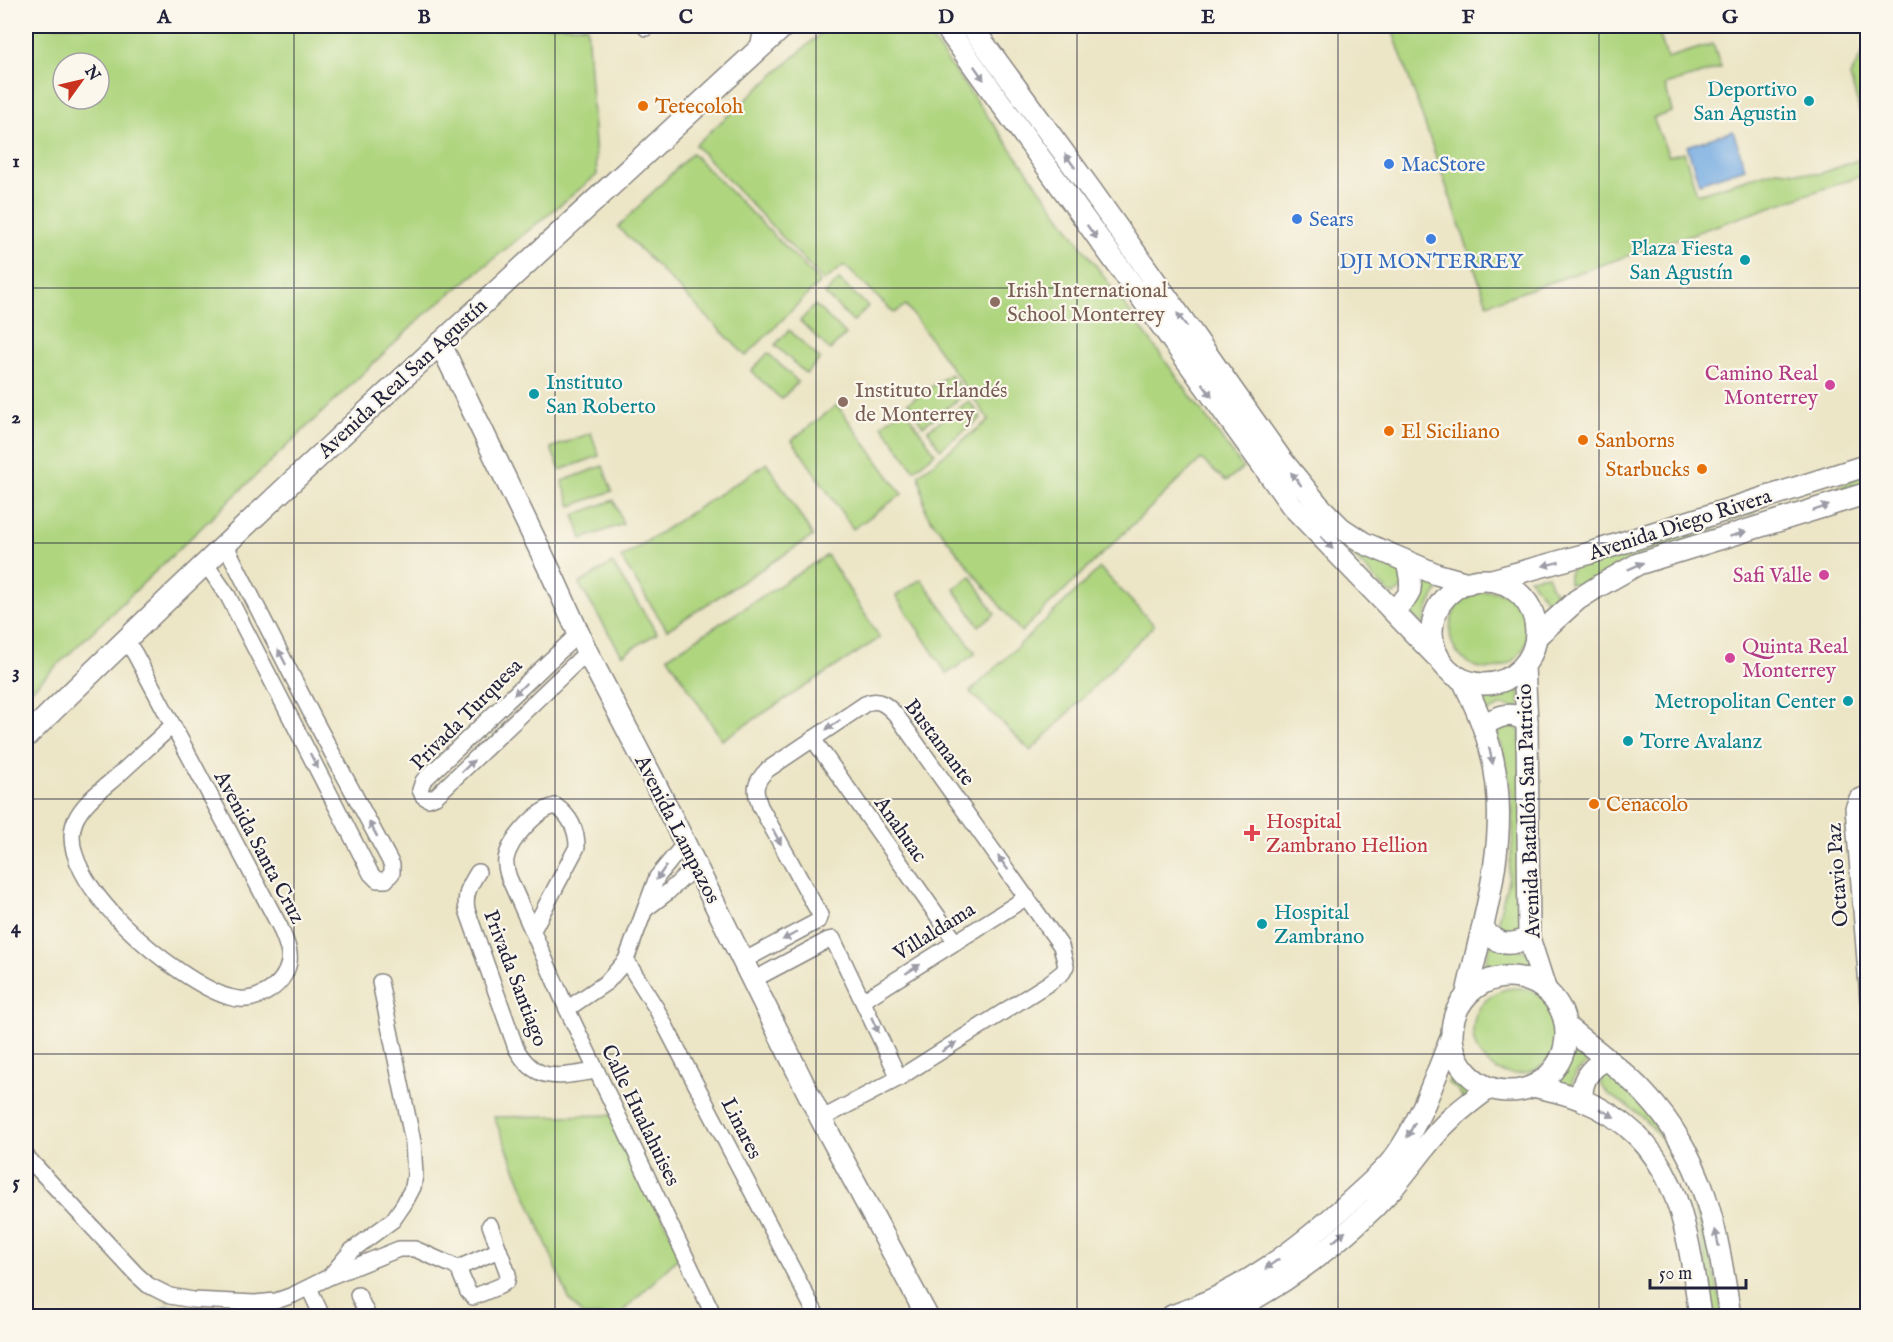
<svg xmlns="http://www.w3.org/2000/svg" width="1893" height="1342" font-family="'IM FELL English',serif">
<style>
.green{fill:#afd57f;stroke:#687c5d;stroke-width:1.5;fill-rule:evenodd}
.water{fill:#73aae2;stroke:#4a668e;stroke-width:1.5}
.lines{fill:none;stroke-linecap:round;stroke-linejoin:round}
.street-casing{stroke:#878480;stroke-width:18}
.secondary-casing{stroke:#878480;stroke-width:24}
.street{stroke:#fff;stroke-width:15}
.secondary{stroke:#fff;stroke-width:21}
.oneway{fill:#9c9ca7}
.grid{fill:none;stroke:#22223b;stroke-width:1.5;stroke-opacity:0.55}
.culture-dot{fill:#0f9aa8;stroke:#fbf7ec;stroke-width:2}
.food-dot{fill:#e8710a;stroke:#fbf7ec;stroke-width:2}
.shop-dot{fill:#3f7fe0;stroke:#fbf7ec;stroke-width:2}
.education-dot{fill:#8d6e63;stroke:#fbf7ec;stroke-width:2}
.hotel-dot{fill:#d1479c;stroke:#fbf7ec;stroke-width:2}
.health-dot{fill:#e0444e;stroke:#fbf7ec;stroke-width:2}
.labels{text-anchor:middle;stroke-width:4.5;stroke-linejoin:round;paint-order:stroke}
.culture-label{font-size:21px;fill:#0d838f;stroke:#fbf7ec;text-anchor:end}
.food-label{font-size:21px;fill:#c56008;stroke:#fbf7ec;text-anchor:start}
.shop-label{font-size:21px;fill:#366cbe;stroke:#fbf7ec;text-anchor:start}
.education-label{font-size:21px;fill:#785e54;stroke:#fbf7ec;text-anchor:start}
.hotel-label{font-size:21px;fill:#b23c85;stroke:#fbf7ec;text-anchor:end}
.street-label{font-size:21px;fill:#22223b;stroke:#fbf7ec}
.health-label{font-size:21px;fill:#be3a42;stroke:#fbf7ec;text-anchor:start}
.neatline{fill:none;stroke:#22223b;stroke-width:2}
.grid-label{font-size:20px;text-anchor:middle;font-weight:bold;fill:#22223b}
</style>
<rect width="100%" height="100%" fill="#fbf7ec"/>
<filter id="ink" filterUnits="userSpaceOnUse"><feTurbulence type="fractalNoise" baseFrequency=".0167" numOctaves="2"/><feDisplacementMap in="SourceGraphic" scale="12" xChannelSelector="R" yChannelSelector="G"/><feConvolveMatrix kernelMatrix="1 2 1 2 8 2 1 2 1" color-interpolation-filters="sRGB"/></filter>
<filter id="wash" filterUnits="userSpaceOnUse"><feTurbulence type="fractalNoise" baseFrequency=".008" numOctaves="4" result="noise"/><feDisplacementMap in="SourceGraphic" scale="24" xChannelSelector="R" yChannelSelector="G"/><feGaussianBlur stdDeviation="1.35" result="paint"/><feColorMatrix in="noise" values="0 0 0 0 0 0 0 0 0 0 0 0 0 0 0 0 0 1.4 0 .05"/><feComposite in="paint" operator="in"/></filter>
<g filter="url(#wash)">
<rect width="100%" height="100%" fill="#ece5c6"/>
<g class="green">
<path d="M26,26H587L597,175L424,315L26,695ZM63,63H99V99H63Z"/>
<path d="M829,26H922L1243,468L1226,481L1201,459L1021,632L926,513L919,474L989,420L906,305L894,313L844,265L824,281L695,145Z"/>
<path d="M1391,26H1657L1667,58L1713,44L1721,68L1665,85L1672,112L1653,118L1669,156L1684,152L1697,194L1777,170L1819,174L1858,160L1867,150V174L1487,304Z"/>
<path d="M1867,45V137L1850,76Z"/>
<path d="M692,153L820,282L746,356L618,227Z"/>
<path d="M839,280L868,306L853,322L825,294Z"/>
<path d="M815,305L846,334L830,350L800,321Z"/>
<path d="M789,330L820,359L806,374L775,345Z"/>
<path d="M768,353L798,382L781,399L751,371Z"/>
<path d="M950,374L965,394L923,426L908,403Z"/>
<path d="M969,401L981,418L940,449L928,430Z"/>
<path d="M837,405L902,494L853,529L792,440Z"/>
<path d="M904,408L935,453L914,470L882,425Z"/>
<path d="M591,433L599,456L560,470L551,448Z"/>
<path d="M767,463L813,536L667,630L621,558Z"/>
<path d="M603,466L612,491L571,506L562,481Z"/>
<path d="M1867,473V482L1779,510V506L1839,487L1859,476Z"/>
<path d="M614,500L623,524L582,539L574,515Z"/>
<path d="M1753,509L1754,513L1722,523L1706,535L1580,587L1569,583V574L1574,566Z"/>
<path d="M1332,534L1397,568L1403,576V587L1394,595L1388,592Z"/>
<path d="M827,555L880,638L722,740L668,657Z"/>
<path d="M612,563L657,633L622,655L579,584Z"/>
<path d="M1100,568L1154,625L1031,751L970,692Z"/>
<path d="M1548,575C1550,588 1555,593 1564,602L1552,613L1545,598L1529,578Z"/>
<path d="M971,576L995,614L979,626L954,589Z"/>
<path d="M1420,576L1445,580C1433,595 1427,608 1423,627L1408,610C1420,600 1423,591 1420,576Z"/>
<path d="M921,579L976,653L947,674L896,596Z"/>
<circle cx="1489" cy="630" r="39"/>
<path d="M1520,688L1519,709L1502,705L1486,713L1479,694L1494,696Z"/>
<path d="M1507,723L1514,725L1520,732L1527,926L1515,931L1503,929L1498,919L1508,881L1513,837L1512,793L1504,754L1497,738L1499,728Z"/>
<path d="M1490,945L1523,950L1542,965L1511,962L1483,971Z"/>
<circle cx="1516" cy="1031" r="43"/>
<path d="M1577,1047L1592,1059L1576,1073L1570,1089L1555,1085Z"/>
<path d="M1454,1065L1466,1080L1478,1090L1463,1099L1457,1089L1448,1083Z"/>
<path d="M1617,1069L1691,1172L1724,1316H1714C1704,1252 1698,1183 1655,1131C1649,1123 1640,1115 1632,1109C1620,1100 1608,1097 1601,1084C1604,1074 1607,1071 1617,1069Z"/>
<path d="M613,1115L681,1255L618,1316H583L569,1299L494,1117Z"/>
</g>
<g class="water">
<path d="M1733,131L1745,168L1699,183L1687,146Z"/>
<path d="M167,1306L249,1311L261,1316H147Z"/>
</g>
</g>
<g filter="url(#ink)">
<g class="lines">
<defs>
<g id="street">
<path d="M646,28V26"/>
<path d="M757,51L763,26"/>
<path d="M205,563L228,596L371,874L377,880H386L392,873V865L314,719L225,544"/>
<path d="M578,634L423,781L420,790L423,796L428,799L436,796L587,652"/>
<path d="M125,639L135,654L280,927C284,938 291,950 289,962C284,988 254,1005 229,997C180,983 51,880 75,821C82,804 101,790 115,778C134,761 153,743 172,726"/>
<path d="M813,739L956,942"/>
<path d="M1868,793L1857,798L1853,808L1868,999"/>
<path d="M478,872C470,885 464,894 467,910L516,1048C536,1085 561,1076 596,1071"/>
<path d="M647,908L668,892L696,866"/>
<path d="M533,930L577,847C577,830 570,816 556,806C537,809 509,841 506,859C505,866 507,872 509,878L567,1009L714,1316"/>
<path d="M626,960L656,1008L817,1316"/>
<path d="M743,961L818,921L820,915L760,806C754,790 754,783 767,770L865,704C879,697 888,706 897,716L1061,946L1066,966L1063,972L1049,983L899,1078L821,1119"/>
<path d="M753,980L828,940L833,939L899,1078"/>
<path d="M864,1000L1027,897"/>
<path d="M567,1009L607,982L626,960L657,877L685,843"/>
<path d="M26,1156L136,1274L148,1285L170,1296L193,1300L255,1303L276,1301L293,1295L329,1277L399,1249H415L458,1268"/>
<path d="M458,1268L468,1292L473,1297L500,1286L507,1281L508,1274L490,1225"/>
<path d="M458,1268L499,1250"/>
<path d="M329,1277L351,1251L393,1220L404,1204L413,1187L415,1175L413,1142L380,982"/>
<path d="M309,1288L322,1316"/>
<path d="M358,1295L368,1316"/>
</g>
<g id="secondary">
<path d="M945,26L1292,506L1436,656"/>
<path d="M971,26L1091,190L1281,459L1320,507L1341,528L1364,543L1436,574L1468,583"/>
<path d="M440,343L553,577L587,652L654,781L821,1119L927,1316"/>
<circle cx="1484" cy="632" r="52"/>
<path d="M1492,580L1587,554L1868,465"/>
<path d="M1391,609C1414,598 1413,585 1407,563"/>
<path d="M1537,636L1577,600L1599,586L1638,564L1868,493"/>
<path d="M1524,667L1527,722L1529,938L1545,988"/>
<path d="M1464,682C1470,696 1477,709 1482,724C1518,814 1487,904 1467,993"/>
<path d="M1483,725C1499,716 1511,710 1527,722"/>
<path d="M26,737C273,494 530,261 784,26"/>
<path d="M1482,930C1501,945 1507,947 1529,938"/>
<circle cx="1509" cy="1034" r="57"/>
<path d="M1567,1027C1592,1048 1621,1068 1644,1093C1706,1158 1717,1231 1730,1316"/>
<path d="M1533,1086C1549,1090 1566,1093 1582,1100C1678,1139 1687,1226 1700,1316"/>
<path d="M1582,1099C1581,1080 1589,1069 1606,1059"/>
<path d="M1172,1316C1241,1293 1302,1246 1355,1197C1369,1184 1386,1170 1397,1154C1421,1120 1435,1077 1451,1038"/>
<path d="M1221,1316C1281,1288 1346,1239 1391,1190C1407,1172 1421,1151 1437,1133C1452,1115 1471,1102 1489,1088"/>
</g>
</defs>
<use href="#street" class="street-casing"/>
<use href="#secondary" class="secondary-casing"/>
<use href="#street" class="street"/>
<use href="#secondary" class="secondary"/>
</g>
<defs><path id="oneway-solid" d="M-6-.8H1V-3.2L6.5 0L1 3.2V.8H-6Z" transform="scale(1.5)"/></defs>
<g class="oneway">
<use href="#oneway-solid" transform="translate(979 73) rotate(55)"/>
<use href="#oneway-solid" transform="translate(1070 161) rotate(-126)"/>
<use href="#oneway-solid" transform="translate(1092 232) rotate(54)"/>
<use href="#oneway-solid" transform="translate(1182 320) rotate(-126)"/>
<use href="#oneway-solid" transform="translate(1207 390) rotate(54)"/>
<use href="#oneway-solid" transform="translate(1296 479) rotate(-128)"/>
<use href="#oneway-solid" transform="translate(1821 508) rotate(-18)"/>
<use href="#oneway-solid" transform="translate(1738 534) rotate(-17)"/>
<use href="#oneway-solid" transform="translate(1327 543) rotate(46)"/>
<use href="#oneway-solid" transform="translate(1551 564) rotate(166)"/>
<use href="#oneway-solid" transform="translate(1636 566) rotate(-24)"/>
<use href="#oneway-solid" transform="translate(282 657) rotate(-117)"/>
<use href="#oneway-solid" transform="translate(520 689) rotate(136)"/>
<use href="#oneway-solid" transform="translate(833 725) rotate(146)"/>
<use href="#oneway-solid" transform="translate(1491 756) rotate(77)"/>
<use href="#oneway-solid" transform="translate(314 761) rotate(63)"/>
<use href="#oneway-solid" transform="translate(468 766) rotate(-44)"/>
<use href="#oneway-solid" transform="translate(373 829) rotate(-118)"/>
<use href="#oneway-solid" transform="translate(777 837) rotate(61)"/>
<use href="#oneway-solid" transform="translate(1003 863) rotate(-126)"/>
<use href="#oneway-solid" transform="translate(661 873) rotate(125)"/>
<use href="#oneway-solid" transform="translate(790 936) rotate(152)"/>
<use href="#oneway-solid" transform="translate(913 969) rotate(-32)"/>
<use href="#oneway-solid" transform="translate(875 1025) rotate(65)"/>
<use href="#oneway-solid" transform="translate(949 1047) rotate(-32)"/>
<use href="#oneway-solid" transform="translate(1607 1113) rotate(29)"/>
<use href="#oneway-solid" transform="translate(1411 1130) rotate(117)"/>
<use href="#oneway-solid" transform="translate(1339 1237) rotate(-40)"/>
<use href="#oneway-solid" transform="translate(1717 1238) rotate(-102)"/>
<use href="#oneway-solid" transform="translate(1272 1264) rotate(144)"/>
</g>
</g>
<path class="grid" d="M294,26V1316M555,26V1316M816,26V1316M1077,26V1316M1338,26V1316M1599,26V1316M26,288H1868M26,543H1868M26,799H1868M26,1054H1868"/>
<g class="culture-dot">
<circle cx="1809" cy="101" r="6"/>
<circle cx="1745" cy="260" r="6"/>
<circle cx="534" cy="394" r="6"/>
<circle cx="1848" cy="701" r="6"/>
<circle cx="1628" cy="741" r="6"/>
<circle cx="1262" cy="924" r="6"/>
</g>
<g class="food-dot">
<circle cx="643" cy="106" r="6"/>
<circle cx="1389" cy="431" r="6"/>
<circle cx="1583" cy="440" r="6"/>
<circle cx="1702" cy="469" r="6"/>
<circle cx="1594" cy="804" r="6"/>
</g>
<g class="shop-dot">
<circle cx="1389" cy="164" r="6"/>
<circle cx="1297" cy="219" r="6"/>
<circle cx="1431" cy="239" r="6"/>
</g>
<g class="education-dot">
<circle cx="995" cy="302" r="6"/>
<circle cx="843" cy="402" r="6"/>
</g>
<g class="hotel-dot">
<circle cx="1830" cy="385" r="6"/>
<circle cx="1824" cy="575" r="6"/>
<circle cx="1730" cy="658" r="6"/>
</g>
<path class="health-dot" d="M1249 824h6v6h6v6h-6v6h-6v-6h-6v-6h6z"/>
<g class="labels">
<g class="culture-label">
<text x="1797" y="96">Deportivo<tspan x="1797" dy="24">San Agustin</tspan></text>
<text x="1733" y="255">Plaza Fiesta<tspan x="1733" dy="24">San Agustín</tspan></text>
<text x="546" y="389" text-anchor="start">Instituto<tspan x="546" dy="24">San Roberto</tspan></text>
<text x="1836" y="708">Metropolitan Center</text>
<text x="1640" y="748" text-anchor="start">Torre Avalanz</text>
<text x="1274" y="919" text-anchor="start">Hospital<tspan x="1274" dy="24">Zambrano</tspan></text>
</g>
<g class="food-label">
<text x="655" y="113">Tetecoloh</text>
<text x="1401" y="438">El Siciliano</text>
<text x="1595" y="447">Sanborns</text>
<text x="1690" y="476" text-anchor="end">Starbucks</text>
<text x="1606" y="811">Cenacolo</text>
</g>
<g class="shop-label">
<text x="1401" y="171">MacStore</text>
<text x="1309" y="226">Sears</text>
<text x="1431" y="268" text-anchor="middle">DJI MONTERREY</text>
</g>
<g class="education-label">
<text x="1007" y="297">Irish International<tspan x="1007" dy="24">School Monterrey</tspan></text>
<text x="855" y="397">Instituto Irlandés<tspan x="855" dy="24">de Monterrey</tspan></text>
</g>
<g class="hotel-label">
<text x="1818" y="380">Camino Real<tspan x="1818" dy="24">Monterrey</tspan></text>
<text x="1812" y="582">Safi Valle</text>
<text x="1742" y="653" text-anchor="start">Quinta Real<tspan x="1742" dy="24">Monterrey</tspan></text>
</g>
<g class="street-label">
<text transform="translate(402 378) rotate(-43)" y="7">Avenida Real San Agustín</text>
<text transform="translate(1680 524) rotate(-18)" y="7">Avenida Diego Rivera</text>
<text transform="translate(466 714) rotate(-45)" y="7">Privada Turquesa</text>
<text transform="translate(940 742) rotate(53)" y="7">Bustamante</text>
<text transform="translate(1528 811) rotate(-92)" y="7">Avenida Batallón San Patricio</text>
<text transform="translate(678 829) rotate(63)" y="7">Avenida Lampazos</text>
<text transform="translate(901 829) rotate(55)" y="7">Anahuac</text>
<text transform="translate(260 847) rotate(62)" y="7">Avenida Santa Cruz</text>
<text transform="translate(1837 875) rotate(-94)" y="7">Octavio Paz</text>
<text transform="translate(934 931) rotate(-32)" y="7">Villaldama</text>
<text transform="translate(516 978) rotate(69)" y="7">Privada Santiago</text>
<text transform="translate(641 1115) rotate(64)" y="7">Calle Hualahuises</text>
<text transform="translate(742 1128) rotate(63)" y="7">Linares</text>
</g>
<g class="health-label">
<text x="1266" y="828">Hospital<tspan x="1266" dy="24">Zambrano Hellion</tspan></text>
</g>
</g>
<rect width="1893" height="1342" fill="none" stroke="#fbf7ec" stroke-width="66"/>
<g transform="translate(81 81) rotate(56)"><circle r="28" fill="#fbf7ec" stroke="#a4a2a5" stroke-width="1.5"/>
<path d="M0-4.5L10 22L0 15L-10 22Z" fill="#c8321e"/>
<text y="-9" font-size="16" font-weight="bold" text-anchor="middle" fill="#22223b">N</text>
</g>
<path d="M1650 1279v9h96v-9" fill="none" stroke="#22223b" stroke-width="3"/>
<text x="1659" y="1279" font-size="18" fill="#22223b" stroke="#fbf7ec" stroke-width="4.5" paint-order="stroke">50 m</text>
<rect x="33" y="33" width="1827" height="1276" class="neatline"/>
<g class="grid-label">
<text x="164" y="23">A</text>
<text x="424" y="23">B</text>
<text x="686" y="23">C</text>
<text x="946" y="23">D</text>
<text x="1208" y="23">E</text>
<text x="1468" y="23">F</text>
<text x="1730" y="23">G</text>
<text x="16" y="167">1</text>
<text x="16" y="423">2</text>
<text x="16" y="678">3</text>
<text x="16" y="933">4</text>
<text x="16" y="1188">5</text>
</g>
</svg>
